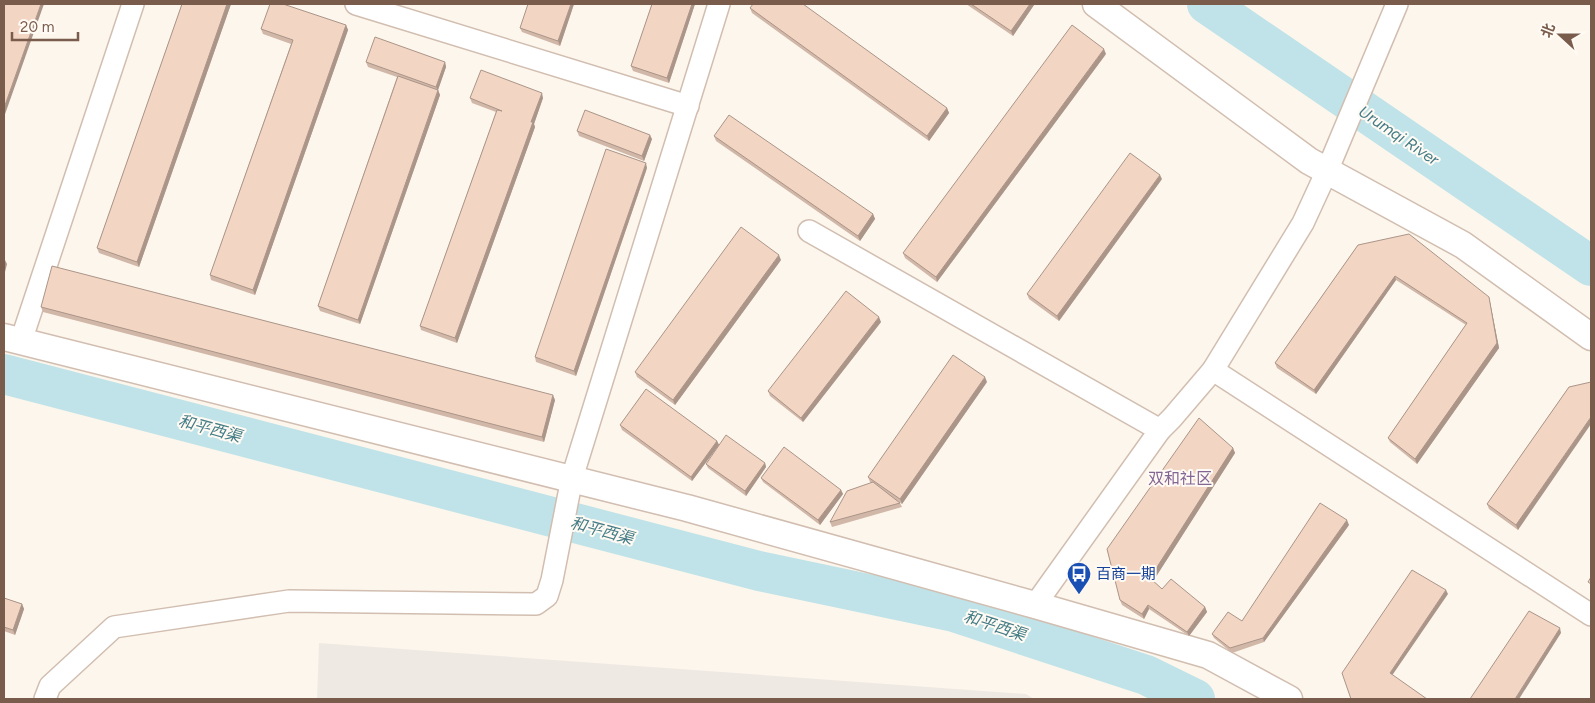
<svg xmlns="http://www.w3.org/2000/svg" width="1595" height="703" font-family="Figtree,'Noto Sans SC',sans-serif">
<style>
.industrial{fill:#efe9e4}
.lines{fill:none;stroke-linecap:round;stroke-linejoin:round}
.river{stroke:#bfe3e8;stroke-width:40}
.minor-casing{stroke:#d1beb0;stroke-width:24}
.tertiary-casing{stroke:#d1beb0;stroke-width:29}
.minor{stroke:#fff;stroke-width:21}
.tertiary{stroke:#fff;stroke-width:26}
.wall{fill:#d1b7a8}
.shaded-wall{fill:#aa9588}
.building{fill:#f3d5c3;stroke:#aa9588}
.labels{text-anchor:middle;stroke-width:4;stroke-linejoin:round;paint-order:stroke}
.transit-label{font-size:15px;fill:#164399;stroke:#fffaf3;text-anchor:start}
.water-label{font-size:16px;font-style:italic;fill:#437c86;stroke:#fffaf3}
.neighbourhood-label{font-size:16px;fill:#846695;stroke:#fffaf3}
</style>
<rect width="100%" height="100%" fill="#fdf6ec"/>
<path class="industrial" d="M319,643L1026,694L1034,699H317Z"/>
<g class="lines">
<g class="river">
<path d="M1207,4L1591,266"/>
<path d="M4,374L759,571L954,612L1146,675L1195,699"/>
</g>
<defs>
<g id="minor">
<path d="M356,4L688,106"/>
<path d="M809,231L1160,430"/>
<path d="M21,341L133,4"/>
<path d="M1213,370L1591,615"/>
<path d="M1035,605L1160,430L1172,418L1213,370L1303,223L1327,171L1397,4"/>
<path d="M45,699L50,686L114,627L289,601L536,604L547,596L552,580L572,478L719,4"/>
</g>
<g id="tertiary">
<path d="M1096,4L1309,161L1463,245L1591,337"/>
<path d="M4,337L687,508L1035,605L1208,655L1289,699"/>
</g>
</defs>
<use href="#minor" class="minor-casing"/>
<use href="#tertiary" class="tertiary-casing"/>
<use href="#minor" class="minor"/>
<use href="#tertiary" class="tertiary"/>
</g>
<g class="wall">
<path d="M182,4H231L139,267L99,253L97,248Z"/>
<path d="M574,4L560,46L522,32L520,28Z"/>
<path d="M652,4H695L669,83L633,71L631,66Z"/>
<path d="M966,4H1033L1034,5L1013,36Z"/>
<path d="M750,8L947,108L949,113L929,141L752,13Z"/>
<path d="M346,25L348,30L255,295L211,280L210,275L291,44L263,34L261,29Z"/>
<path d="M1106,54L937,282L905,258L903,253Z"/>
<path d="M366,62H445L446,67L438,90L440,95L360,324L320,311L318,306L397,77L368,67Z"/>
<path d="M470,98H543L534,124L535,127L457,343L421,330L420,326L496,112L472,103Z"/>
<path d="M577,131L652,139L644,161L579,136Z"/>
<path d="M714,136L873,214L875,219L860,241L716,141Z"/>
<path d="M647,168L576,376L536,362L535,357Z"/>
<path d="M1162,179L1059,321L1029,299L1027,294Z"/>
<path d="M1358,245L1490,302L1499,348L1417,464L1390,442L1388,438L1466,325L1396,280L1316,394L1277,368L1275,363Z"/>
<path d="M781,260L675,405L637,377L635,372Z"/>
<path d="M41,307L555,400L544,442L43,312Z"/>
<path d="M881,322L803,422L770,396L768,391Z"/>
<path d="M987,382L902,504L895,499L900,503L902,507L832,527L830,522L871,483L870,482L868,477Z"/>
<path d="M1569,387L1518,530L1489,509L1487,504Z"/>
<path d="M620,425L717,441L719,445L692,481L622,430Z"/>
<path d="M1233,448L1235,453L1153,581L1162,589L1205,607L1207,612L1189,636L1149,609L1144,619L1122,605L1120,600Z"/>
<path d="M765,463L766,467L746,496L708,468L706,464Z"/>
<path d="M761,478L841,490L843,494L820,525L763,482Z"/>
<path d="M1349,525L1264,642L1232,653L1214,638L1212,634L1242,621Z"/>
<path d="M4,598L22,604L24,609L15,635L4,631Z"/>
</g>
<g class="shaded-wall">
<path d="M41,4H44L4,117V108Z"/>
<path d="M227,4H231L139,267L137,262Z"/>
<path d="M571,4H574L560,46L558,41Z"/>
<path d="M692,4H695L669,83L667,78Z"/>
<path d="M1030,4H1033L1034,5L1013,36L1011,31Z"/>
<path d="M346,25L348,30L255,295L253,290Z"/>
<path d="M1104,49L1106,54L937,282L936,277Z"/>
<path d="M445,62L446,67L438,90L440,95L360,324L358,320L438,91L436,87Z"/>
<path d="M542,93L543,98L534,124L535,127L457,343L455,338L531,122Z"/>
<path d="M947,108L949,113L929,141L927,136Z"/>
<path d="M650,135L652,139L644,161L642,156Z"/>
<path d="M646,163L647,168L576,376L574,371Z"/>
<path d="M1160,175L1162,179L1059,321L1057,316Z"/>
<path d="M873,214L875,219L860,241L858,236Z"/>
<path d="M779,255L781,260L675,405L673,400Z"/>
<path d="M5,260L7,264L4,276V265Z"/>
<path d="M1395,276L1396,280L1316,394L1314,390Z"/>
<path d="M1489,297L1490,302L1499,348L1417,464L1415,459Z"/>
<path d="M879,317L881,322L803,422L801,418Z"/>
<path d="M985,377L987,382L902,504L900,499Z"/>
<path d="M553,395L555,400L544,442L542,437Z"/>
<path d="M1591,417V424L1518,530L1516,525Z"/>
<path d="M717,441L719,445L692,481L691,477Z"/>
<path d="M1233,448L1235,453L1152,583L1150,578Z"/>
<path d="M765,463L766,467L746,496L745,491Z"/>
<path d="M841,490L843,494L820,525L818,520Z"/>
<path d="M1347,520L1349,525L1264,642L1263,638Z"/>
<path d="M1446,590L1448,594L1391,677L1390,673Z"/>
<path d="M22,604L24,609L15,635L13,630Z"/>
<path d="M1148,605L1149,609L1144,619L1142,614Z"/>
<path d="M1205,607L1207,612L1189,636L1187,632Z"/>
<path d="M1560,628L1561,633L1519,699H1515Z"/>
</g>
<g class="building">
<path d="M4,4H41L4,108Z"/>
<path d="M182,4H227L137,262L97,248Z"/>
<path d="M270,4H283L346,25L253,290L210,275L293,40L261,29Z"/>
<path d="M528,4H571L558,41L520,28Z"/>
<path d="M652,4H692L667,78L631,66Z"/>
<path d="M753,4H803L947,108L927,136L750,8Z"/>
<path d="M971,4H1030L1011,31Z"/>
<path d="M1072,25L1104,49L936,277L903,253Z"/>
<path d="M375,37L445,62L436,87L366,62Z"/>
<path d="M481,70L542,93L531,122H533L455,338L420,326L497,110L502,111L470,98Z"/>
<path d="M398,76L438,90L358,320L318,306Z"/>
<path d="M585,110L650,135L642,156L577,131Z"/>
<path d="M729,115L873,214L858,236L714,136Z"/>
<path d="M606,149L646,163L574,371L535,357Z"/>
<path d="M1130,153L1160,175L1057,316L1027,294Z"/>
<path d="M741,227L779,255L673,400L635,372Z"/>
<path d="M1409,234L1489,297L1497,343L1415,459L1388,438L1467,323L1395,276L1314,390L1275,363L1358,245Z"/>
<path d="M52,266L553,395L542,437L41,307Z"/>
<path d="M846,291L879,317L801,418L768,391Z"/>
<path d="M953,355L985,377L900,499L868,477Z"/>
<path d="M1591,382V417L1516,525L1487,504L1569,387Z"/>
<path d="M646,389L717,441L691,477L620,425Z"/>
<path d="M1199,418L1233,448L1150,578L1162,589L1171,579L1205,607L1187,632L1148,605L1142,614L1120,600L1107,549Z"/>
<path d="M726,435L765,463L745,491L706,464Z"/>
<path d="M784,447L841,490L818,520L761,478Z"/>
<path d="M873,482L900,503L830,522L847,491Z"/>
<path d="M1320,503L1347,520L1263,638L1230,648L1212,634L1228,612L1242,621Z"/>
<path d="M1412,570L1446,590L1390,673L1427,699H1351L1342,673Z"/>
<path d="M1591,577V584L1588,582Z"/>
<path d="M4,598L22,604L13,630L4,627Z"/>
<path d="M1529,611L1560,628L1515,699H1470Z"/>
</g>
<defs>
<symbol id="bus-pin" viewBox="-11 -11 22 30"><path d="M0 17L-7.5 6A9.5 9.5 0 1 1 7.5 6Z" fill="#1a4fb4" stroke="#fffaf3"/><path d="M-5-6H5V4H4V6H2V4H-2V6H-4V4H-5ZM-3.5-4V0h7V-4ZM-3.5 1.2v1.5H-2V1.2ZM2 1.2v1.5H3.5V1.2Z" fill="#fff"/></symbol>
</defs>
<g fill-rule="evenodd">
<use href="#bus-pin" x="1065" y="560" width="28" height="38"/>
</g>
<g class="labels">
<g class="transit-label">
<text x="1096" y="579">百商一期</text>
</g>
<g class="water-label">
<text transform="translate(1399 135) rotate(34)" y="6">Urumqi River</text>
<text transform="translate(210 428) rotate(15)" y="6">和平西渠</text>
<text transform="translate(602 530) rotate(15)" y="6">和平西渠</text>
<text transform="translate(995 625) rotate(18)" y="6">和平西渠</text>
</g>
<g class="neighbourhood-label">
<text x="1180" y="484">双和社区</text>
</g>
</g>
<rect width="1595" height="703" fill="none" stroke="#7a5c4d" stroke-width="10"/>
<g transform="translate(1560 35) rotate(291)" stroke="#fffaf3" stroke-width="4" paint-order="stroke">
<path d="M0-4L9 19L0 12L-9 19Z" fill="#7a5c4d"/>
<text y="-8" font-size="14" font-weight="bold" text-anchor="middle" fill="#7a5c4d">北</text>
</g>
<path d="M12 32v8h66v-8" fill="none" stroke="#7a5c4d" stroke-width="2.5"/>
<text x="20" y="32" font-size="15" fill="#7a5c4d" stroke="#fffaf3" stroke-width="4" paint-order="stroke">20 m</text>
</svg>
